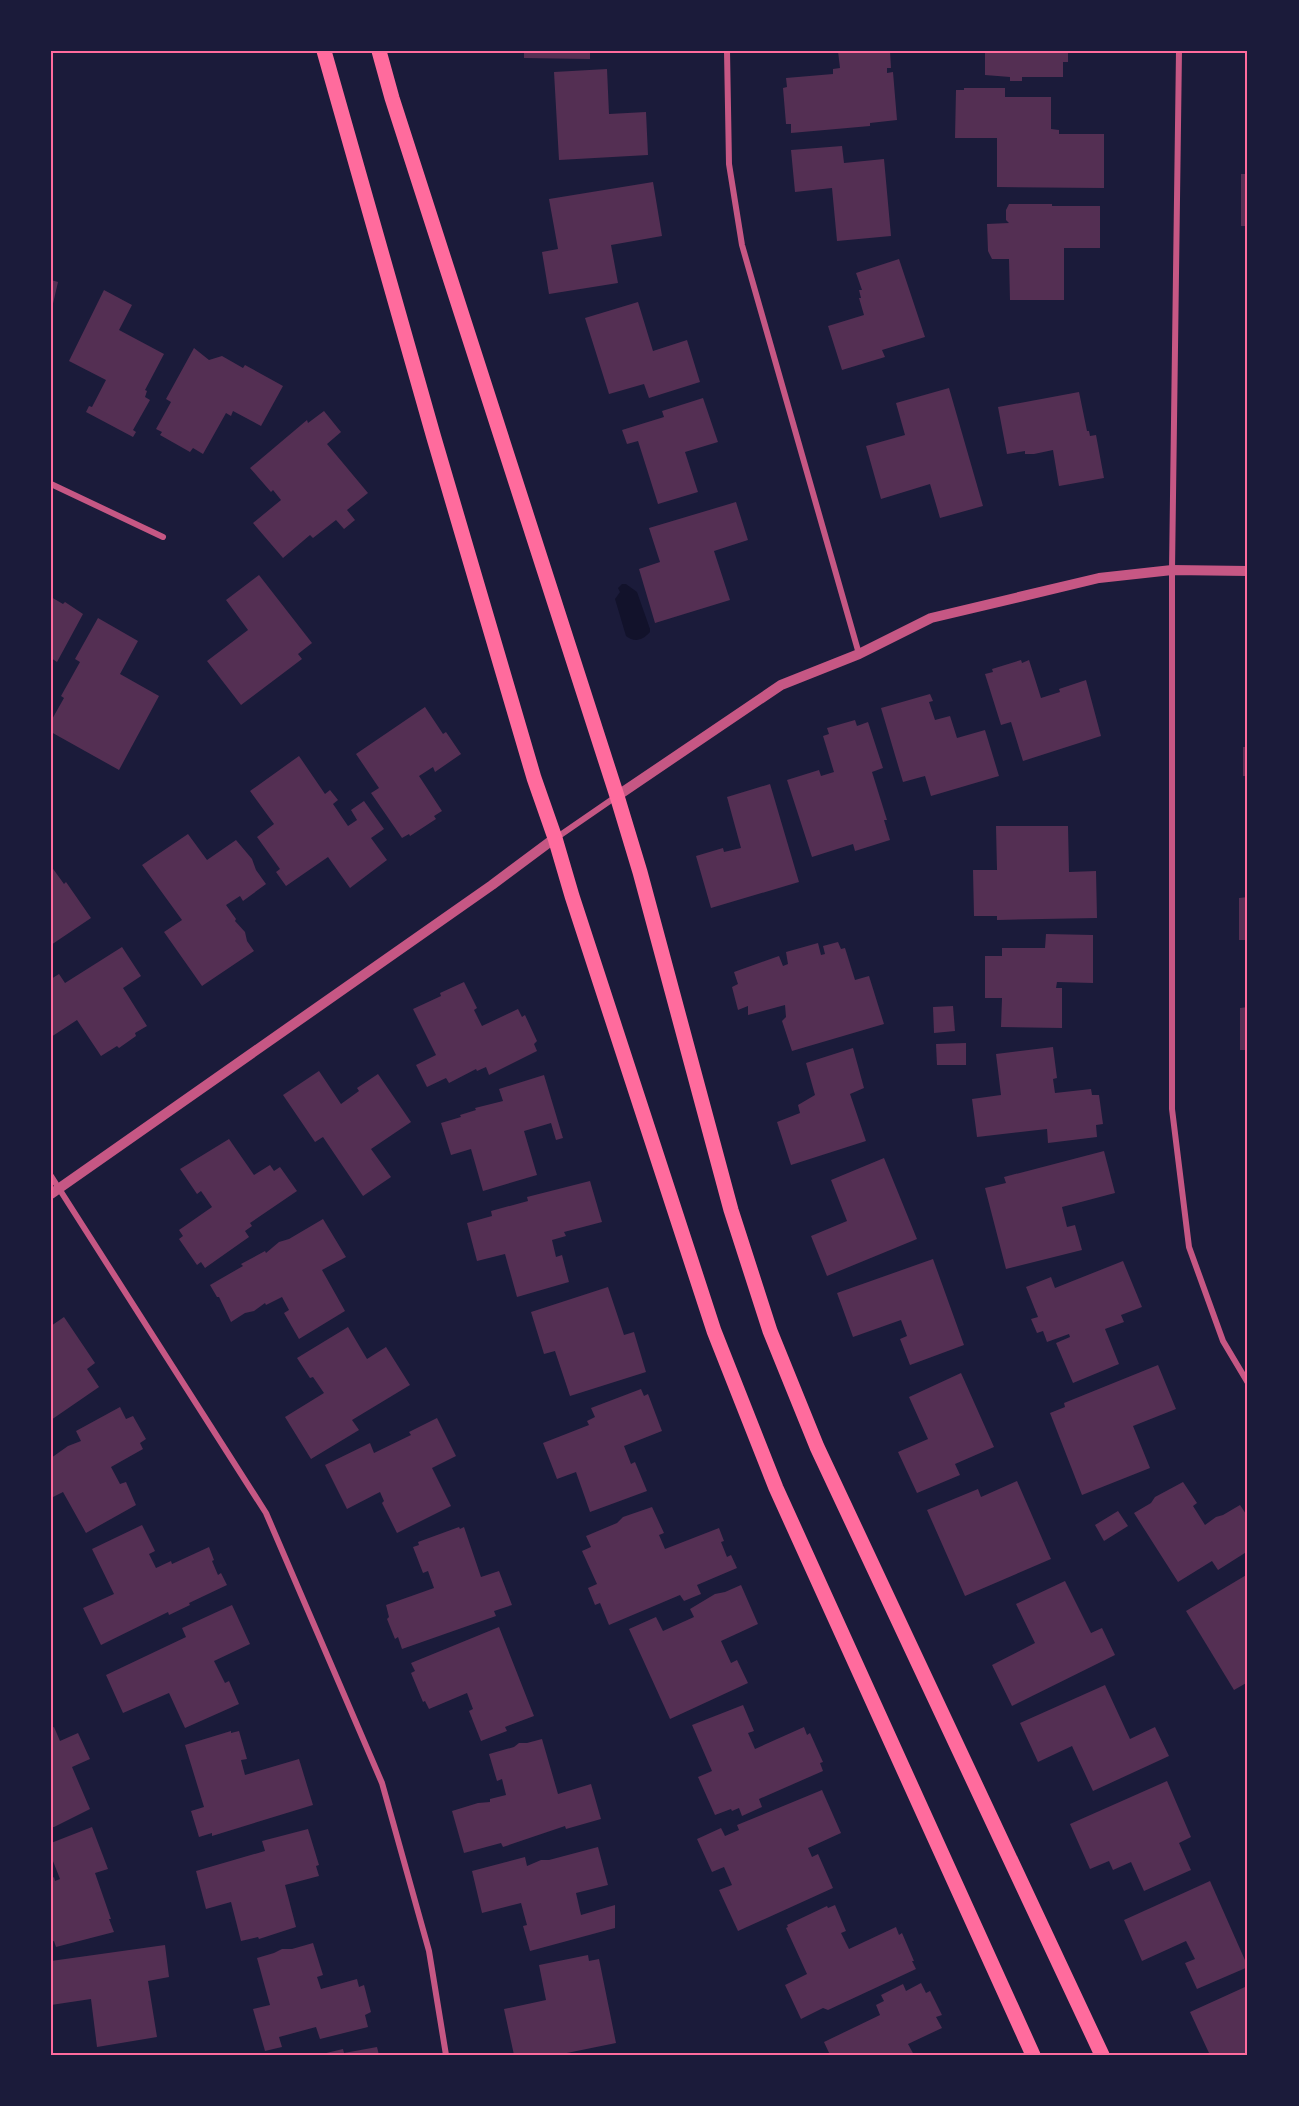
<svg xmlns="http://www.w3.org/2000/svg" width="1299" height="2106" font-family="Cabin,sans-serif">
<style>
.water{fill:#12122b}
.building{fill:#542f53}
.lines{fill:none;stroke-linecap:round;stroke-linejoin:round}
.minor{stroke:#c65784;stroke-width:6}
.tertiary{stroke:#c65784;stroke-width:10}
.primary{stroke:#ff6b9d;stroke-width:15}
.neatline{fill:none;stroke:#ff6b9d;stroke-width:2}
</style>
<rect width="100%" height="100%" fill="#1b1b3a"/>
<path class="water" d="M622,584H626L637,592L650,629V632C643,640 635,643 626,636L615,599L620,592L618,588Z"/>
<g class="building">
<path d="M524,51H590V59L524,58Z"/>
<path d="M838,51H890L891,68H887V73L893,72L897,120L870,123V126L791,133V124H786L783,88L787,87L786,78L833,74V69L840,68Z"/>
<path d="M985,51H1068V62H1063V77H1022V81H1010V77L985,75Z"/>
<path d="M607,69L609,114L646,112L648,155L559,160L554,72Z"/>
<path d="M964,88H1005V97H1051V129L1059,130V134H1104V188L997,187V138H955L956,90H964Z"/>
<path d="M842,146L844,163L884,159L891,236L837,241L832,188L795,192L791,150Z"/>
<rect x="1241" y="174" width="7" height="52"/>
<path d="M653,182L662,236L611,245L618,283L549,294L542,252L558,249L549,199Z"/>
<path d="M1009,204H1052V206H1100V248H1064V300H1010L1009,259H992L988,251L987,224L1009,223L1006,220V210Z"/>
<path d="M899,259L925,337L882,350L885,357L842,370L828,326L864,315L859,298H861L859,290H862L856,273Z"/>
<path d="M51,280L58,282L52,308H51Z"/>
<path d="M104,290L132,305L119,330L164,354L145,390L147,391L145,397L150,400L133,430L136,432L133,437L86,412L89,406L92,407L106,380L69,361Z"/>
<path d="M638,302L653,351L687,340L700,382L649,398L644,384L609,394L585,318Z"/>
<path d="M194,348L209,360L222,356L243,368L245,365L283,386L261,426L233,411L231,416L226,413L203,454L193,448L190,452L160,435L162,432L156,429L171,402L166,399Z"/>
<path d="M949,388L983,506L940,518L930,484L881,499L866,446L905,435L896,403Z"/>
<path d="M1079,392L1087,431H1089L1090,436L1096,435L1104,478L1059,486L1053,450L1034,454H1025V451L1007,454L998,407Z"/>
<path d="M703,398L718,442L685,452L698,492L658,504L638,441L627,444L622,430L664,417L662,411Z"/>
<path d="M324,411L341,432L327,444L368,493L347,510L355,520L344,529L336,520L313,538L310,535L283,558L253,523L281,500L273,490L271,492L250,468L307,420L308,423Z"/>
<path d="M736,502L748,540L714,551L730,600L655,623L639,569L660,562L649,528Z"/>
<path d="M259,575L312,643L298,654L302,659L241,705L207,661L248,630L226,600Z"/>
<path d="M51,597L63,604L65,602L83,614L57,662L51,658Z"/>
<path d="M98,618L138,641L120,674L159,696L119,770L51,732V721L64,698L61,696L80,662L75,659Z"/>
<path d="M1021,660L1022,663L1029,660L1041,698L1060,692L1059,689L1086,680L1101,736L1023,761L1011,722L1001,725L985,674L993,672L992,669Z"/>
<path d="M930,694L933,701L929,702L935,720L950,716L957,738L985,730L999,776L931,796L925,776L903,782L881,708Z"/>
<path d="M425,707L443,734L446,732L461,754L435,772L433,767L419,776L442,811L434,816L436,819L410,836L409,834L402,838L371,793L379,788L356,754Z"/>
<path d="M855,720L857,726L868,722L883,768L872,772L887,820H884L890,840L855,851L853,844L812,857L787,780L819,770L821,776L834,772L823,736L829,734L827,728Z"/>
<path d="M1243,747H1248V785H1245V776H1243Z"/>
<path d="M299,756L325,794L330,790L338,800L333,804L348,826L357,820L351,810L364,801L384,829L371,838L387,860L350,888L328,857L286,886L276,872L280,869L257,837L274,824L250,791Z"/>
<path d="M770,784L799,882L711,908L696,856L723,848L724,852L741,848L727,797Z"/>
<path d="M996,826H1068L1069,872L1096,871L1097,918L997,920V916H974L973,870H997Z"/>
<path d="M188,834L207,860L236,840L252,859L256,870L266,884L243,901L240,896L226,905L236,919L235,921L245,932L247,941L254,951L202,986L164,932L182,920L142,865Z"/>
<path d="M51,866L64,884L66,882L91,918L51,945Z"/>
<path d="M1248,897V940H1239V898Z"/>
<path d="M1046,934L1093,935V983L1057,982L1056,988H1062V1028L1001,1027L1002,998H985V956H1002V948H1045Z"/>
<path d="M838,942L841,949L845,948L855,980L869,976L884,1024L792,1051L782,1021L786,1017L785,1005L748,1015V1006L738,1010L732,987L738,984L734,972L779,956L783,966L788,964L786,952L818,943L821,955L825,954L823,946Z"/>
<path d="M122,947L141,976L123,988L147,1026L135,1033L136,1036L119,1048L117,1046L101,1056L77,1020L51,1037V979L59,974L65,983Z"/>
<path d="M464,982L477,1008L474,1010L482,1026L518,1009L522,1017L525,1015L537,1041L534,1044L537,1051L489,1075L486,1067L477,1071L476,1069L449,1083L446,1078L427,1087L416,1065L436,1055L413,1009L441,996L440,993Z"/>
<path d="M953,1006L955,1031L934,1033L933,1007Z"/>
<path d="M1248,1007V1050H1240V1008Z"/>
<path d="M966,1043V1065H937L936,1044Z"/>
<path d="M1053,1047L1057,1078L1053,1079L1055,1093L1091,1089L1092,1095H1099L1103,1124L1096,1125L1097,1137L1048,1143L1047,1129L977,1137L972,1099L1001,1095L996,1054Z"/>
<path d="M853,1048L864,1088L850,1094L866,1141L791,1165L777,1122L800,1113L798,1105L815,1095L806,1063Z"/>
<path d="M319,1071L341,1104L359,1091L357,1088L378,1074L411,1122L371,1149L391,1177L363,1196L323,1137L315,1142L283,1095Z"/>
<path d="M544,1075L563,1138L556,1140L551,1123L524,1131L537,1175L483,1191L471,1149L451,1155L441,1123L461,1117L460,1115L476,1110L475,1108L503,1101L499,1089Z"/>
<path d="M229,1139L254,1175L270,1165L274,1171L280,1167L297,1191L250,1223L252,1226L245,1231L249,1237L205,1268L201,1262L197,1265L179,1239L183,1236L179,1230L212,1207L201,1191L197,1194L180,1169Z"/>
<path d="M1104,1151L1115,1193L1062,1207L1067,1227L1075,1225L1082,1250L1006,1269L985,1188L1006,1183L1004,1177Z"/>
<path d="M884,1158L917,1239L827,1276L811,1236L847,1221L831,1180Z"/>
<path d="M590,1181L602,1222L564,1232L566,1236L552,1240L556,1257L562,1255L569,1282L517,1297L505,1254L477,1261L467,1223L492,1216L491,1211L528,1201L527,1197Z"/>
<path d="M323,1219L346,1257L322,1270L345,1311L299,1339L284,1313L289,1310L282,1297L266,1305L265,1303L254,1311L245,1313L231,1322L219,1297H217L210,1285L243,1266L241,1264L265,1251L266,1253L279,1242L289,1239Z"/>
<path d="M933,1259L964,1345L910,1365L900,1339L907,1336L901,1320L853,1337L837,1293Z"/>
<path d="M1123,1261L1142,1307L1121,1315L1124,1322L1105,1329L1119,1364L1073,1383L1056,1343L1070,1337L1069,1334L1047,1342L1043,1331L1037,1333L1031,1319L1038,1317L1026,1287L1051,1277L1055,1288Z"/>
<path d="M608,1287L624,1335L634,1332L646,1372L570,1396L555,1351L544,1354L531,1312Z"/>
<path d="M64,1317L95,1363L87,1369L99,1387L51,1420V1326Z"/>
<path d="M348,1327L367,1359L386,1347L410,1385L352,1420L359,1430L311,1459L285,1417L324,1393L313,1377L310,1378L297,1358Z"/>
<path d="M1158,1365L1176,1409L1133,1426L1150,1468L1082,1495L1050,1413L1065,1407L1064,1403Z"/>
<path d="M961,1373L994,1447L955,1464L960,1475L917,1493L898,1452L928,1439L909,1397Z"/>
<path d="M641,1389L644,1396L648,1394L662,1431L624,1446L631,1464L635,1462L647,1491L590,1512L576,1472L557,1479L543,1443L589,1425L587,1421L595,1417L591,1408Z"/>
<path d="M120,1407L126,1419L133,1416L146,1439L140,1443L143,1449L111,1467L120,1484L126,1482L136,1505L86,1533L63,1492L51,1498V1458L68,1446L81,1441L76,1431Z"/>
<path d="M437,1418L456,1456L432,1468L451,1506L397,1533L382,1503L384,1501L380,1492L347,1509L325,1465L370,1443L374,1453L411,1435L409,1432Z"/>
<path d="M1017,1481L1051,1559L965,1596L927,1510L978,1489L981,1497Z"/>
<path d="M1183,1482L1197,1503L1193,1506L1205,1525L1216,1517L1223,1515L1240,1505L1248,1517V1551L1218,1570L1212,1561L1178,1582L1134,1513L1151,1503L1155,1497Z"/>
<path d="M652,1507L664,1533L659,1535L665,1549L719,1528L724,1541L721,1542L727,1557L731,1555L737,1568L697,1585L701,1594L684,1601L680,1595L609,1625L600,1603L595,1605L588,1588L597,1584L582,1551L591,1547L586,1536L617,1523L623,1517Z"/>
<path d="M1118,1511L1128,1526L1104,1541L1095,1525Z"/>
<path d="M142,1525L155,1551L149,1554L156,1568L171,1561L172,1564L209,1547L214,1560L212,1561L218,1575L221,1573L227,1585L189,1603L190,1605L169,1615L168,1612L101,1645L83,1608L114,1594L92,1549Z"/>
<path d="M459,1527L460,1529L464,1527L481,1577L499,1571L512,1605L494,1611L496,1616L402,1649L398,1637L395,1639L387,1619L389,1617L386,1605L434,1588L428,1571L423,1573L413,1547L419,1545L418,1542Z"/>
<path d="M1248,1574V1682L1234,1690L1186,1611Z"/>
<path d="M1065,1581L1091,1633L1102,1628L1115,1655L1012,1706L992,1665L1035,1643L1016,1604Z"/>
<path d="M741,1585L758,1624L721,1641L731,1663L737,1660L748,1683L670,1719L629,1629L656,1617L663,1631L694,1617L690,1609L715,1594L725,1592Z"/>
<path d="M232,1605L250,1644L214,1661L225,1683L229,1681L239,1704L185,1728L169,1693L123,1713L106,1675L186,1637L182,1628Z"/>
<path d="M499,1627L534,1716L505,1727L507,1731L481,1741L469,1711L473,1709L467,1693L429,1709L425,1701L423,1702L411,1673L415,1671L411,1663Z"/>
<path d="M1105,1685L1130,1739L1155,1727L1169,1756L1093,1791L1072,1746L1038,1762L1020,1723Z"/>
<path d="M743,1705L754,1731L748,1733L755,1749L804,1727L807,1735L810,1733L823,1762L820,1763L823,1771L759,1799L762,1807L742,1816L739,1808L732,1811L731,1809L715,1815L698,1777L712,1771L692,1725Z"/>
<path d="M54,1727L60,1741L78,1733L90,1759L72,1767L90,1809L54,1827H51V1728Z"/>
<path d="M231,1731V1733L239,1731L247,1759L241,1760L245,1775L299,1759L313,1805L212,1836V1833L199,1837L191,1811L204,1807L185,1745Z"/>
<path d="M542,1739L558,1794L591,1784L601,1819L566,1829L565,1826L503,1847L501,1843L464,1853L452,1811L478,1803L490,1802V1799L506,1795L502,1779L497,1781L489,1754L514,1747L519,1743H527Z"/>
<path d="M1167,1781L1191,1837L1179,1843L1191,1870L1144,1891L1131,1862L1113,1870L1109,1861L1090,1869L1070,1824Z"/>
<path d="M822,1790L841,1833L808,1848L812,1857L818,1854L833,1888L738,1931L719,1890L732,1885L724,1867L712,1872L697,1839L721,1828L725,1836L739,1830L737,1825Z"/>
<path d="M92,1827L108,1869L95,1873L111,1919H109L114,1932L56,1947L54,1941L51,1942V1879L54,1877L55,1881L60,1879L51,1856V1843Z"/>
<path d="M308,1829L319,1865L316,1866L319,1876L285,1885L296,1927L259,1939L258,1937L241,1941L231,1902L206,1909L196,1871L265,1851L262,1841Z"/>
<path d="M598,1847L608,1885L576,1893L581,1915L615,1905V1928L530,1951L523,1926L527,1925L521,1903L482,1913L472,1871L525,1857L527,1866L541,1860H549Z"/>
<path d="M1210,1881L1248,1967L1197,1989L1185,1963L1195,1959L1186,1941L1142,1961L1124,1920Z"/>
<path d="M835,1905L846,1931L841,1933L849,1949L896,1927L899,1935L902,1933L914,1961H912L916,1969L828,2010L823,2008L801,2019L785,1985L807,1974L786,1928L788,1927L787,1925L827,1906L828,1908Z"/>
<path d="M313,1943L323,1975L317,1977L321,1989L357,1979L359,1987L364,1985L371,2012L365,2015L368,2027L320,2039L316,2027L279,2037L282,2047L265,2051L253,2009L270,2005L257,1958L274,1953L282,1949H292Z"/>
<path d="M165,1945L169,1977L148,1981L157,2037L97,2047L91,1999L51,2005V1961Z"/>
<path d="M588,1955L589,1961L599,1959L616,2043L557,2055H514L504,2009L546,2000L539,1965Z"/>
<path d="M921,1983L926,1993L930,1991L942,2015L936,2017L942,2028L908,2044L914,2055H830L824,2042L880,2015L876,2005L884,2001L881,1995L903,1984L906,1991Z"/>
<path d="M1245,1987L1248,1993V2055H1205L1209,2053L1190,2012Z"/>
<path d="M377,2047L379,2055H318L343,2049L344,2053Z"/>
</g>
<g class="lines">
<g class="minor">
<path d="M727,51L729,164L742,245L859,654"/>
<path d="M1179,51L1172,570V1109L1189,1247L1223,1341L1248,1383"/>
<path d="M51,484L163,537"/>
<path d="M556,838L617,796"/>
<path d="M51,1176L266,1513L382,1783L429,1951L446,2055"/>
</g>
<g class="tertiary">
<path d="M617,796L781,685L859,654L931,618L1099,578L1172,570L1248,571"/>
<path d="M51,1194L492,885L555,838"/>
</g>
<g class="primary">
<path d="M324,51L434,438L534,778L555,838L572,896L714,1331L776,1488L1033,2055"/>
<path d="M379,51L392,98L617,796L640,872L731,1210L770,1331L817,1447L1102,2055"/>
</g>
</g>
<rect width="1299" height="2106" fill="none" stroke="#1b1b3a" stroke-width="105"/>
<rect x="52" y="52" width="1194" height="2002" class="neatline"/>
</svg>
